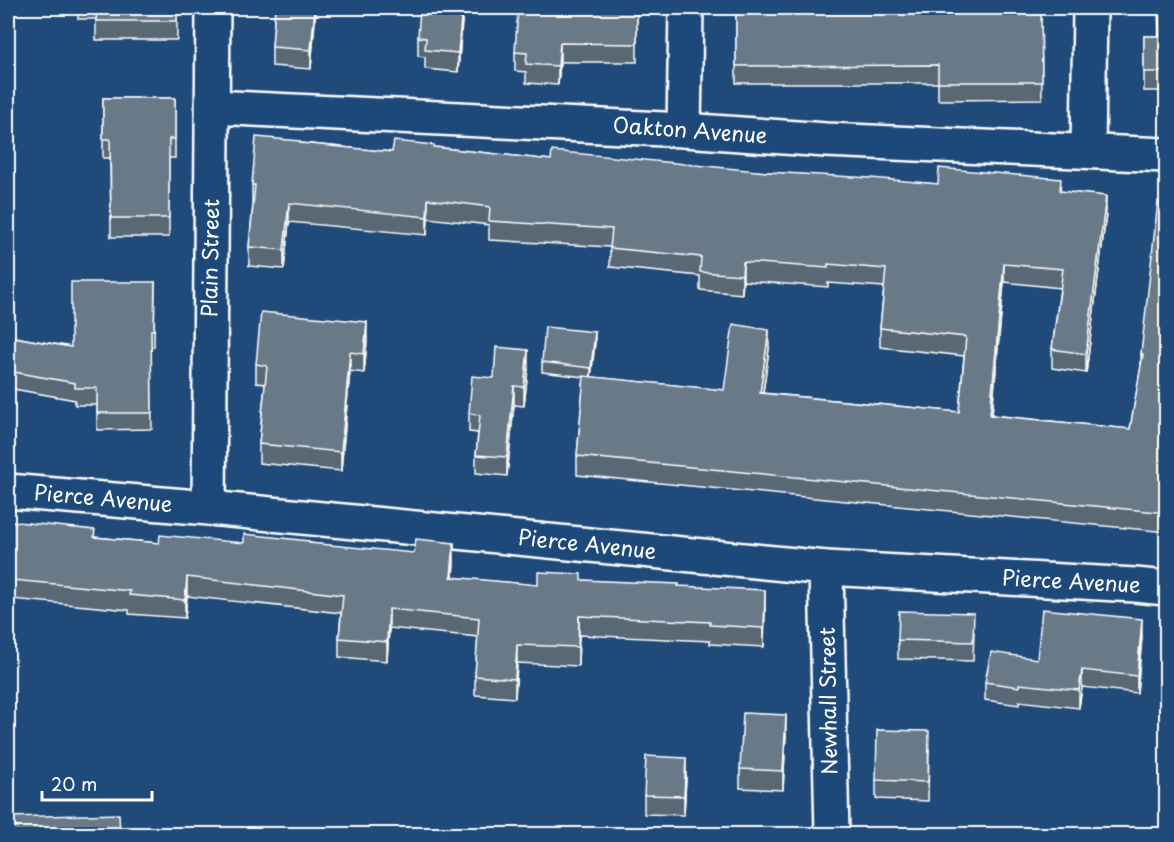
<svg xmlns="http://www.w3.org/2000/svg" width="1174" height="842" font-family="'Playpen Sans',sans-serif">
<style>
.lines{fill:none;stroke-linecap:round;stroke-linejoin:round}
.minor-casing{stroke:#fff;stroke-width:38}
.minor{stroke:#1f4a7a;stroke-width:33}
.wall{fill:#596875;stroke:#fff;stroke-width:1.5}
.shaded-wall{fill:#49555f;stroke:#fff;stroke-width:1.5}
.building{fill:#687988;stroke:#fff;stroke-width:1.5}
.labels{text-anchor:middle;stroke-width:4.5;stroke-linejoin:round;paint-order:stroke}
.street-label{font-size:21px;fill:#fff;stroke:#1f4a7a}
</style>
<rect width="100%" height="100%" fill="#1f4a7a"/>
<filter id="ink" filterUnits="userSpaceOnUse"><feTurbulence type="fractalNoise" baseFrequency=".0167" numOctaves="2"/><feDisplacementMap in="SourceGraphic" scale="12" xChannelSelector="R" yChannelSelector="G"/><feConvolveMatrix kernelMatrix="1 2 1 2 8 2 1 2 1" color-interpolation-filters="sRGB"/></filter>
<g filter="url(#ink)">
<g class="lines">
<defs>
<g id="minor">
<path d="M213,107L684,130L826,140L1166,155"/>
<path d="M684,130L686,8"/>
<path d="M1088,151L1090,8"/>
<path d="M8,491L209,508L826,568L1135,585L1166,588"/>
<path d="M209,508L213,8"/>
<path d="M826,568L832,834"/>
</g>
</defs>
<use href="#minor" class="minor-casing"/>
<use href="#minor" class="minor"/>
</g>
<g class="wall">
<rect x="8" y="8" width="3" height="4"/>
<path d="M78,8H177V40H96V19H78Z"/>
<path d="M275,8H316L311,69L272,66V47Z"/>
<path d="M463,8L458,72L425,69V57L418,56V37Z"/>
<path d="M637,8V62H560L558,85L526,83V72L515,71V52Z"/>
<path d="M1041,8L1042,99L938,100V83H736V10Z"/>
<path d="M1167,8V91H1144V36H1158Z"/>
<path d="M103,98H175V158H169V237H111L110,158H103Z"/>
<path d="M300,143L392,152L434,147L551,160L767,172L938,184L1061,191L1106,214L1086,373L1052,368V349L1060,288L1004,282L992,415L1130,429L1141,367V354L1167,202V415L1163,432H1167V532L577,475V456L584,377L542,372V362L595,342L591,377L724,390L769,349L763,393L959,412L964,356L880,347V328L884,287L828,283V287L743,281L742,294L700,290V276L610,267V247L489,240V225L428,218L427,235L289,222L284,269L249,266V247L253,204H252V185Z"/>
<path d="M155,282L154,347H151L152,429L97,430V405H75V400L8,388V336L71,347Z"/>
<path d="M367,341L364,373L350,371L341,471L259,463V444L265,384L256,383V364Z"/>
<path d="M528,369L524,406L514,405L507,476L476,473V455L478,433L469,432V413L494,378Z"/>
<path d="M8,521L95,537L159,543H309L454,562L453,578L538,585L581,580L678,586L765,609L764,647L710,644V641L579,635L578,666L517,663L515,698L475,695V676L478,637L389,628L387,661L339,657V638L341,613L187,596L185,618L129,614V610L12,599L11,604H8Z"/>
<path d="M974,632L973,661L898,659V640Z"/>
<path d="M1142,637L1137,693L1082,687L1079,708L1019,701V705L985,700V682L1037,659Z"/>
<path d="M786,734L783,790L740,788V769Z"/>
<path d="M929,750L928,801L876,799V780Z"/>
<path d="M686,777L684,815L644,814V795Z"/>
</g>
<g class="shaded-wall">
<path d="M315,8H316L311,69V50Z"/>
<path d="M462,8H463L458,72V53Z"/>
<path d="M560,43V62L558,85V66Z"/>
<path d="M1106,196V214L1086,373V354Z"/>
<path d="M428,199V218L427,235V217Z"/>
<path d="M289,203V222L284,269V250Z"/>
<path d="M743,262V281L742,294V275Z"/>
<path d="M1004,264V282L990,434V415Z"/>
<path d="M367,322V341L364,373V354Z"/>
<path d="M769,330V349L760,412V393Z"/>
<path d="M595,332V342L591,378V368Z"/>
<path d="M528,350V369L524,406V387Z"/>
<path d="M350,352V371L341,471V452Z"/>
<path d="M514,386V405L507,476V457Z"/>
<path d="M1167,396V415L1160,450V432Z"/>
<path d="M454,543V562L451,596V577Z"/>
<path d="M187,577V596L185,618V600Z"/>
<path d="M765,590V609L764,647V628Z"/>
<path d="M389,609V628L387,661V642Z"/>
<path d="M579,616V635L578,666V647Z"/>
<path d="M1142,619V637L1137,693V676Z"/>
<path d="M517,645V663L515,698V679Z"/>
<path d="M1082,670V687L1079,708V690Z"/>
<path d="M786,715V734L783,790V771Z"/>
<path d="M686,758V777L684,815V796Z"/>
</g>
<g class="building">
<path d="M97,8H177V21H96Z"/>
<path d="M275,8H315L311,50L272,47Z"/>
<path d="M420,8H462L458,53L425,50L426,38L418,37Z"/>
<path d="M518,8H637V44L560,43L558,66L526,64L527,53L515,52Z"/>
<path d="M839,8H1041L1042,82H938V65L736,66V10H839Z"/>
<path d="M1158,8H1167V72H1144V36H1159Z"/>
<path d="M103,98H175V139H169V218H111L110,139H103Z"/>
<path d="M256,137L300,141V143L392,152L394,141L434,145V147L551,160L552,151L767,172L871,178L938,184L939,168L1061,179L1060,191L1106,196L1086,354L1052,349L1063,269L1004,264L990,415L1130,429L1143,354H1141L1158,201L1167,202V396L1160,432H1167V513L577,456L584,376L724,390L733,324L769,330L760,393L959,412L966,337L880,328L886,269L828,264V268L743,262L742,275L700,272L701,257L610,248L612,229L489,221L490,207L428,199L427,217L289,203L284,250L249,247L255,185H252Z"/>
<path d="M71,282H155L154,330H151L152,413H97V388H75V383L8,371V336L71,347Z"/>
<path d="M261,312L367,322L364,354L350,352L341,452L259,444L267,366L256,364Z"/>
<path d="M545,327L595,332L591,368L542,362Z"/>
<path d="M496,347L528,350L524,387L514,386L507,457L476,455L480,415L469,413L472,376L494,378Z"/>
<path d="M8,521L95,530L94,537L159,543L160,535L244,543V534L309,541V543L414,553L416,539L454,543L451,577L538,585V572L581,574V580L679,584L678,586L765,590L764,628L710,625V622L579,616L578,647L517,645L515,679L475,676L479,618L389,609L387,642L339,638L343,595L187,577L185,600L129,595L130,591L12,580L11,585H8Z"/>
<path d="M1042,609L1142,619L1137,676L1082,670L1079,690L1019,684V687L985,682L991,652L1037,659Z"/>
<path d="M899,611L974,613L973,642L898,640Z"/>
<path d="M743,713L786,715L783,771L740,769Z"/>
<path d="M877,730L929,731L928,782L876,780Z"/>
<path d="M646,756L686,758L684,796L644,795Z"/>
<path d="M8,802V817L119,814L120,834H8Z"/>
<path d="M708,833L747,834H708Z"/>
</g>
</g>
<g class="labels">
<g class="street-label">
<text transform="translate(690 131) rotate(4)" y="7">Oakton Avenue</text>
<text transform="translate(211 258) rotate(-89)" y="7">Plain Street</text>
<text transform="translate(103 499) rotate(5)" y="7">Pierce Avenue</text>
<text transform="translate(587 545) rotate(6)" y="7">Pierce Avenue</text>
<text transform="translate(1071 582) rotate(3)" y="7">Pierce Avenue</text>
<text transform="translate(829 701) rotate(-91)" y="7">Newhall Street</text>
</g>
</g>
<rect width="1174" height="842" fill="none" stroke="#1f4a7a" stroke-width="30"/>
<rect x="15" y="15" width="1144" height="812" fill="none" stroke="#fff" stroke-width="2" filter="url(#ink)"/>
<path d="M42 791v9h110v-9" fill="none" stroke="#ffffff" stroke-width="3"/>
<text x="51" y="791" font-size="18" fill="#ffffff" stroke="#1f4a7a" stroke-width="4.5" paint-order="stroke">20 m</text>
</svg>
